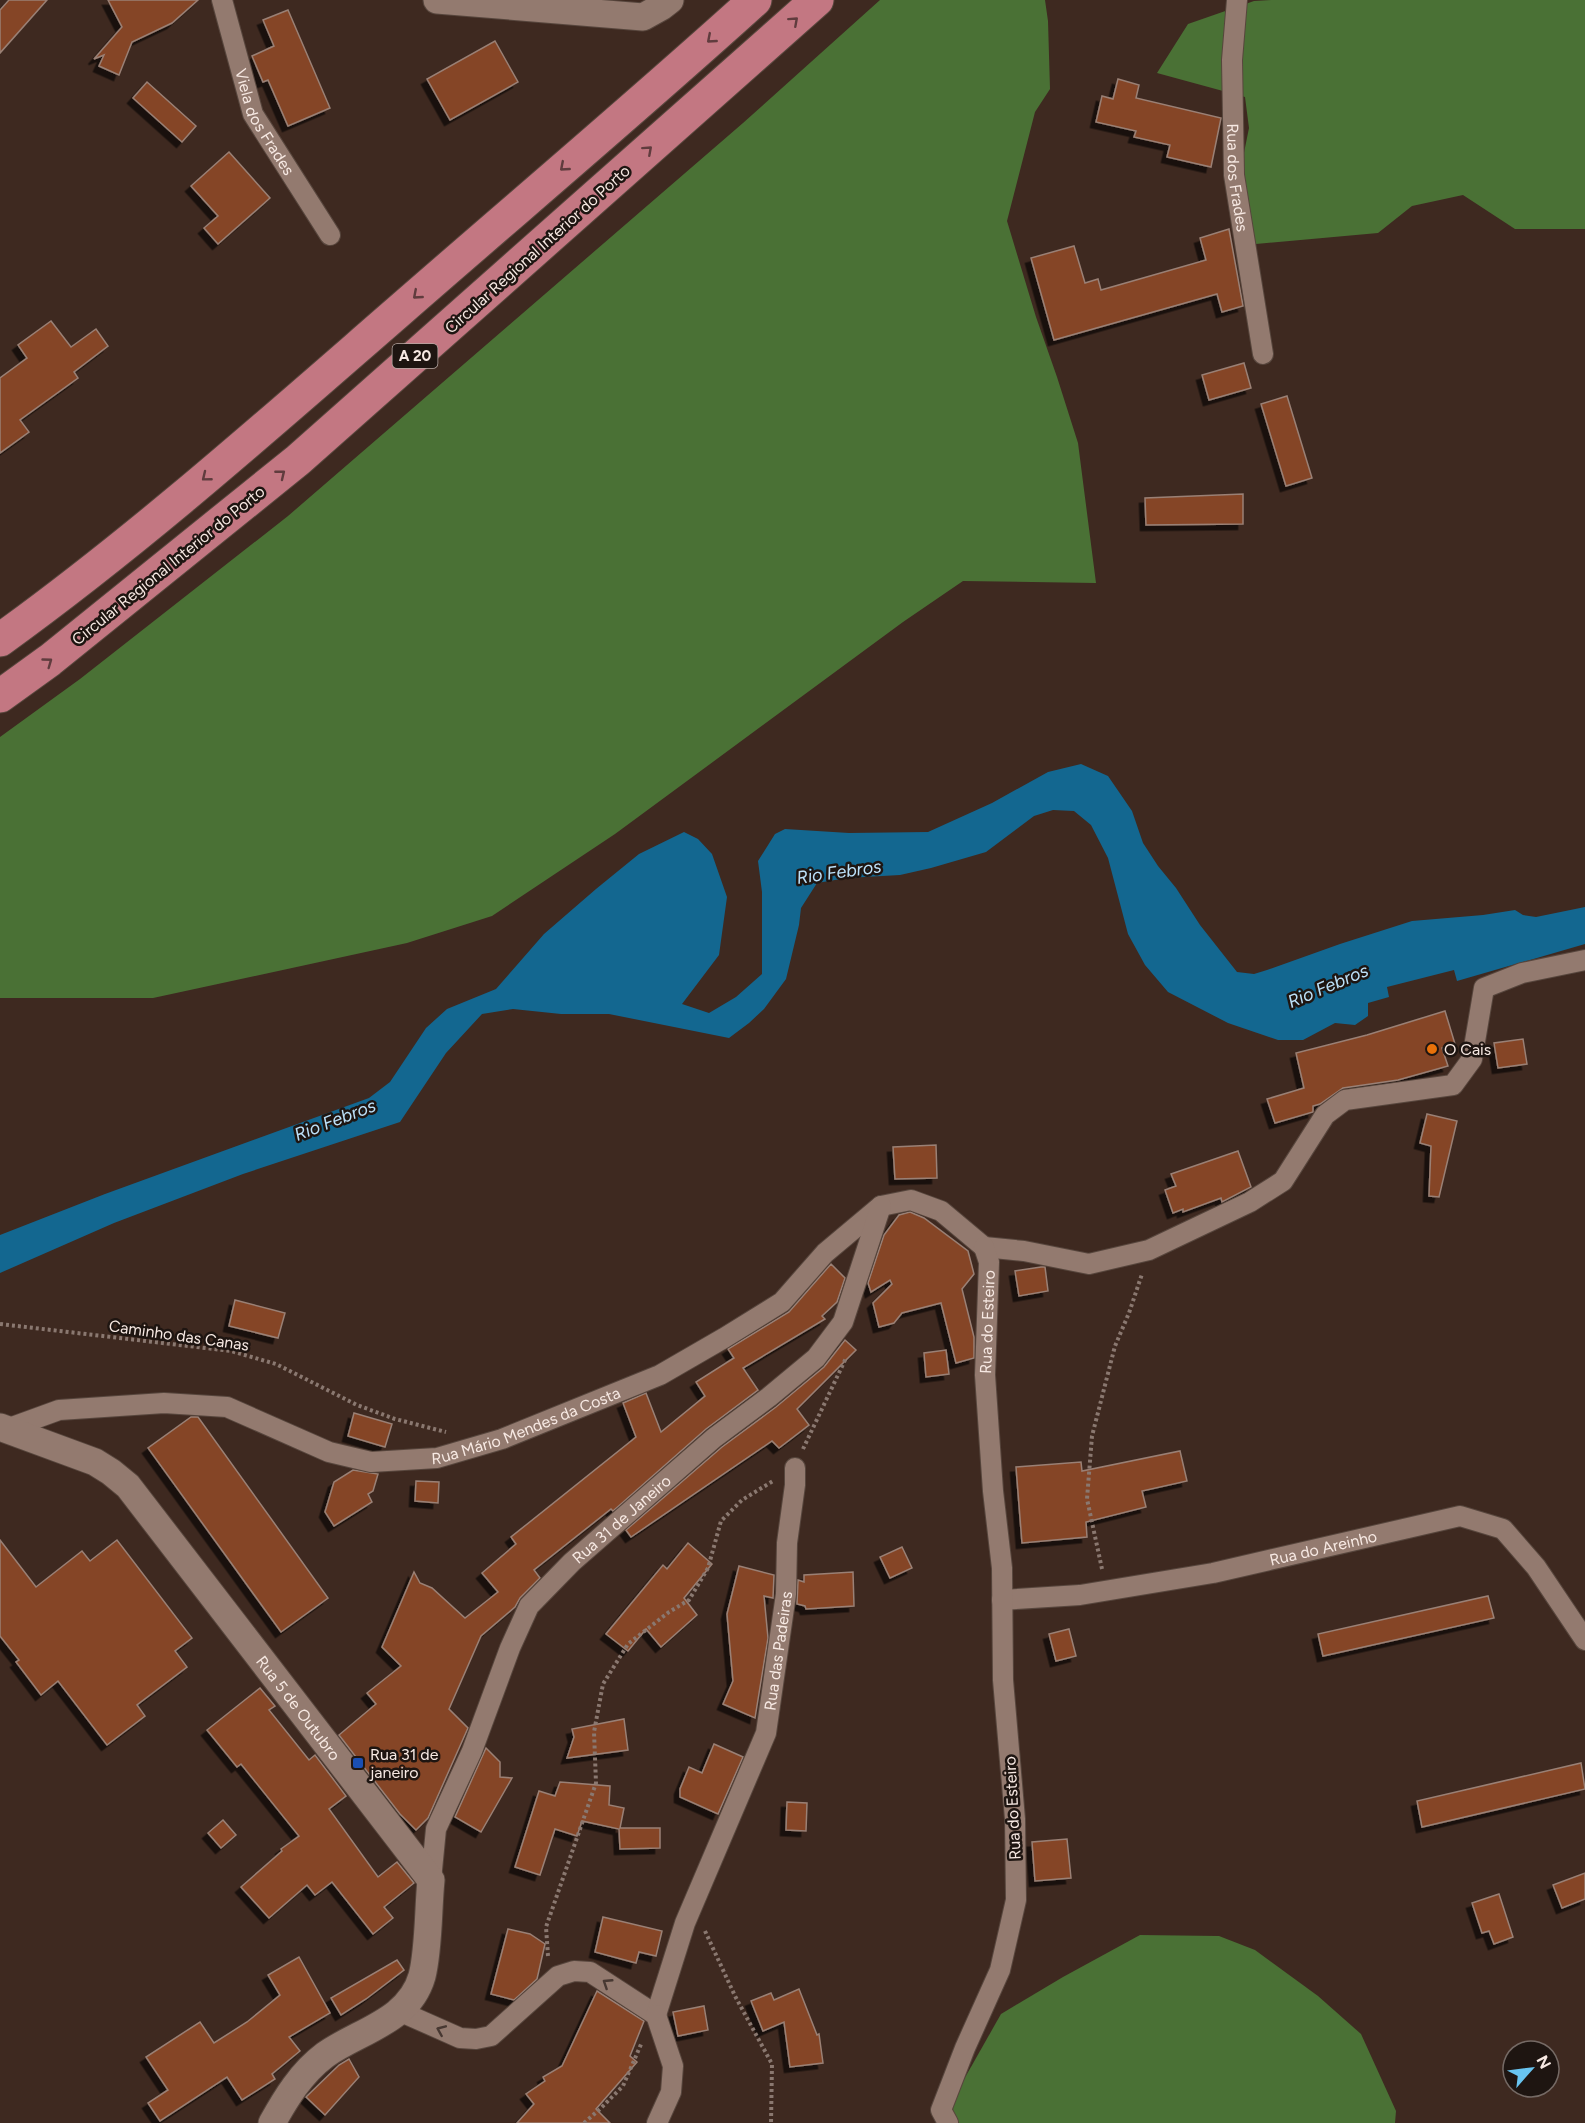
<svg xmlns="http://www.w3.org/2000/svg" width="1585" height="2123" font-family="Figtree,sans-serif">
<style>
.forest{fill:#4a7135}
.water{fill:#136790}
.building{fill:#854526;stroke:#9a8075;stroke-width:1.5;filter:url(#shadow)}
.lines{fill:none;stroke-linecap:round;stroke-linejoin:round}
.street-casing{stroke:#57463d;stroke-width:22}
.secondary-casing{stroke:#57463d;stroke-width:29}
.highway-casing{stroke:#57463d;stroke-width:35}
.path{stroke:#8a7870;stroke-width:4;stroke-dasharray:3 3;stroke-linecap:butt}
.street{stroke:#937a6f;stroke-width:20}
.secondary{stroke:#937a6f;stroke-width:27}
.highway{stroke:#c37782;stroke-width:33}
.oneway{stroke:#603c3e}
.oneway2{stroke:#473832}
.food-dot{fill:#e8710a;stroke:#1e1511;stroke-width:2}
.transit-dot{fill:#1a4fb4;stroke:#1e1511;stroke-width:2}
.labels{text-anchor:middle;stroke-width:5;stroke-linejoin:round;paint-order:stroke}
.shield{fill:#1e1511;stroke:#b6a9a4;stroke-width:1.5}
.shield-label{font-size:15px;font-weight:bold;fill:#f7e9e3}
.street-label{font-size:16px;fill:#f7e9e3;stroke:#1e1511}
.poi-label{font-size:16px;fill:#f7e9e3;stroke:#1e1511;text-anchor:start}
.water-label{font-size:18px;font-style:italic;fill:#bce1f9;stroke:#1e1511}
</style>
<defs>
<filter id="shadow"><feDropShadow dx="-5.5" dy="5.5" stdDeviation="0" flood-color="#0009"/></filter>
</defs>
<rect width="100%" height="100%" fill="#3e2920"/>
<g class="forest">
<path d="M880,0H1045L1048,21L1050,89L1035,112L1007,221L1036,317L1057,377L1078,443L1096,583L963,581L903,622L615,834L492,916L407,943L153,998H0V737L80,679L288,516L743,123Z"/>
<path d="M1271,0H1585V229H1515L1463,195L1412,206L1378,233L1245,245L1235,197L1249,128L1245,97L1157,73L1188,24L1254,1Z"/>
<path d="M1140,1935L1219,1936L1255,1950L1318,1996L1361,2034L1396,2111L1395,2123H959L950,2114V2104L1001,2014L1063,1977Z"/>
</g>
<path class="water" d="M1081,764L1108,776L1132,811L1143,843L1158,866L1176,888L1200,925L1237,972L1254,974L1267,970L1340,944L1412,921L1483,915L1515,910L1523,915L1536,917L1585,907V944L1457,981L1454,970L1387,987L1389,997L1368,1003V1016L1355,1025L1335,1023L1303,1040H1278L1228,1023L1168,992L1145,965L1128,934L1108,858L1091,825L1074,811L1053,810L1034,816L986,852L931,868L900,875L847,878L817,883L801,908L799,925L786,979L764,1009L749,1023L729,1038L609,1014H561L513,1009L482,1014L446,1053L400,1122L243,1174L114,1223L0,1273V1235L105,1194L369,1098L390,1082L426,1028L447,1009L496,989L544,934L596,889L639,854L684,832L698,839L712,854L727,897L719,955L682,1004L709,1013L736,997L762,974V892L758,861L775,834L785,829L849,833L928,832L992,803L1048,772Z"/>
<g class="building">
<path d="M9,0H47L0,53V10Z"/>
<path d="M108,0H198L172,23L132,42L119,75L99,66L104,55L94,59L122,27Z"/>
<path d="M288,10L330,108L288,126L268,80L263,82L252,56L274,46L263,20Z"/>
<path d="M495,41L518,82L450,120L427,79Z"/>
<path d="M1118,79L1139,85L1136,98L1221,118L1211,167L1167,157L1170,145L1134,137L1136,131L1096,122L1102,96L1113,99Z"/>
<path d="M147,82L196,126L182,142L133,98Z"/>
<path d="M229,152L270,198L218,244L204,228L218,216L191,186Z"/>
<path d="M1229,229L1243,306L1222,312L1217,294L1054,340L1031,258L1074,246L1085,283L1098,279L1101,290L1206,260L1200,238Z"/>
<path d="M51,321L71,347L96,329L108,346L74,372L78,378L20,420L29,432L0,453V378L27,358L18,345Z"/>
<path d="M1244,363L1251,388L1209,400L1202,375Z"/>
<path d="M1287,396L1312,478L1286,486L1261,404Z"/>
<path d="M1243,494V524L1146,525L1145,498Z"/>
<path d="M1445,1011L1455,1044L1442,1048L1448,1066L1398,1080L1343,1088L1320,1104L1313,1106V1112L1275,1123L1267,1099L1304,1088L1296,1053L1367,1035Z"/>
<path d="M1523,1039L1527,1064L1498,1068L1494,1043Z"/>
<path d="M1427,1114L1457,1121L1439,1197L1429,1196L1431,1146L1420,1143Z"/>
<path d="M936,1145L937,1178L895,1179L893,1147Z"/>
<path d="M1238,1151L1251,1187L1222,1202L1221,1198L1183,1212V1209L1173,1213L1165,1190L1176,1186L1171,1174Z"/>
<path d="M910,1212L924,1218L968,1251L974,1274L962,1289L974,1337V1358L956,1363L941,1303L902,1313L894,1323L879,1327L873,1303L892,1284L890,1280L871,1292L868,1283L884,1235L899,1215Z"/>
<path d="M831,1264L845,1278L837,1302L822,1316L825,1319L743,1368L758,1390L706,1429L613,1511L611,1509L534,1570L540,1578L520,1598L515,1607L481,1636L449,1709L468,1728L428,1818L416,1830L400,1814L339,1735L376,1704L367,1693L401,1666L382,1647L414,1572L420,1583L432,1588L465,1618L498,1592L482,1573L516,1544L511,1537L636,1437L623,1403L646,1393L661,1432L705,1396L696,1382L734,1358L728,1349L789,1312Z"/>
<path d="M1041,1267H1045L1048,1291L1019,1296L1015,1271Z"/>
<path d="M235,1300L285,1313L278,1338L229,1326Z"/>
<path d="M845,1340L856,1350L797,1409L809,1425L779,1448L772,1441L631,1537L626,1530L722,1447L776,1407L824,1367Z"/>
<path d="M946,1350L949,1374L926,1377L924,1353Z"/>
<path d="M354,1413L392,1424L385,1447L348,1436Z"/>
<path d="M191,1417H198L328,1598L281,1632L148,1448Z"/>
<path d="M1180,1451L1187,1481L1142,1491L1146,1507L1086,1522L1087,1537L1022,1543L1016,1467L1081,1462L1082,1471Z"/>
<path d="M353,1470L378,1474L373,1491L368,1494L372,1502L334,1526L325,1512L334,1482Z"/>
<path d="M416,1481L439,1482L438,1503L415,1501Z"/>
<path d="M0,1540L36,1587L82,1551L90,1561L117,1540L192,1638L175,1651L187,1667L137,1705L145,1716L107,1745L58,1681L41,1695L16,1662L19,1660L0,1636Z"/>
<path d="M688,1543L712,1564L684,1598L697,1615L661,1647L646,1629L628,1651L606,1634L663,1565L667,1569Z"/>
<path d="M902,1547L912,1568L890,1578L880,1557Z"/>
<path d="M739,1566L774,1575L773,1598L764,1596L768,1638L755,1718L723,1704L733,1681L727,1614Z"/>
<path d="M853,1572L854,1606L806,1609L805,1606L797,1604L798,1580L804,1582V1575Z"/>
<path d="M1488,1596L1494,1618L1323,1656L1318,1634Z"/>
<path d="M1069,1629L1076,1656L1056,1661L1049,1634Z"/>
<path d="M260,1688L275,1706L269,1710L309,1760L315,1755L346,1796L329,1809L378,1877L397,1862L414,1883L384,1907L393,1918L373,1934L332,1882L315,1895L307,1885L269,1918L241,1887L282,1851L281,1849L299,1836L241,1764L237,1767L207,1730Z"/>
<path d="M624,1719L628,1750L567,1758L574,1737L572,1729Z"/>
<path d="M714,1744L743,1757L718,1814L680,1797V1789L689,1767L702,1773Z"/>
<path d="M486,1748L500,1762V1777L512,1778L481,1832L455,1817Z"/>
<path d="M1581,1763L1585,1789L1422,1827L1417,1801Z"/>
<path d="M560,1782L610,1786L609,1805L624,1808L620,1828H660V1848L620,1849L619,1829L582,1821L577,1836L555,1829L540,1875L515,1867L539,1791L555,1796Z"/>
<path d="M787,1802L807,1803L806,1831L786,1830Z"/>
<path d="M223,1820L236,1835L221,1848L208,1833Z"/>
<path d="M1067,1839L1071,1878L1035,1881L1032,1842Z"/>
<path d="M1585,1873V1899L1562,1908L1553,1885Z"/>
<path d="M1499,1894L1513,1937L1494,1944L1489,1931L1482,1933L1472,1903Z"/>
<path d="M603,1917L662,1931L656,1956L639,1952L636,1963L595,1952Z"/>
<path d="M508,1929L530,1934L545,1944L537,1979L514,2000L491,1994Z"/>
<path d="M299,1957L330,2013L289,2037L300,2051L272,2074L275,2079L242,2100L227,2077L160,2121L148,2103L168,2090L146,2057L200,2022L214,2043L247,2022L280,1995L268,1975Z"/>
<path d="M397,1960L404,1970L366,1999L341,2015L331,1998Z"/>
<path d="M799,1989L817,2035L819,2034L823,2063L790,2067L784,2022L763,2031L751,2001L771,1993L774,2000Z"/>
<path d="M597,1991L644,2021L630,2056L637,2062L596,2109L610,2123H517L534,2104L526,2094L545,2081L543,2077L562,2066Z"/>
<path d="M704,2006L708,2030L678,2036L673,2012Z"/>
<path d="M349,2059L359,2077L325,2115L306,2097L339,2065Z"/>
</g>
<g class="lines">
<defs>
<g id="street">
<path id="s1" d="M222,0L253,114L330,235"/>
<path id="s2" d="M1237,0L1232,60L1234,175L1263,354"/>
<path d="M984,1247L1024,1251L1089,1264L1149,1250L1250,1202L1283,1181L1325,1115L1345,1100L1453,1085L1472,1059L1484,988L1522,973L1585,960"/>
<path id="s3" d="M4,1430L59,1410L164,1403L227,1407L329,1452L371,1462L437,1458L502,1439L660,1375L724,1338L782,1302L825,1253L881,1206L911,1200L941,1211L984,1247"/>
<path id="s4" d="M1002,1600L1080,1595L1213,1573L1460,1516L1503,1529L1536,1567L1585,1640"/>
<path id="s5" d="M431,1880L436,1829L472,1751L510,1648L529,1606L572,1562L714,1438L769,1397L816,1358L843,1322L881,1206"/>
<path d="M399,2011L460,2038L476,2039L491,2036L558,1976L574,1971L590,1972L656,2015"/>
<path id="s6" d="M656,2015L685,1923L766,1733L786,1594L787,1543L795,1485V1468"/>
<path d="M656,2015L673,2066L671,2092L657,2123"/>
<path id="s7" d="M948,2123L941,2110L965,2048L1000,1970L1016,1900L1015,1819L1003,1680L1002,1568L993,1491L985,1375L989,1262L984,1247"/>
</g>
<g id="secondary">
<path d="M437,0L643,17L661,7L670,0"/>
<path id="s8" d="M0,1427L95,1462L111,1472L128,1486L431,1880C428,1909 429,1949 422,1976C409,2022 358,2031 325,2055C301,2073 286,2098 272,2123"/>
</g>
<g id="highway">
<path d="M0,640C140,539 269,424 399,311C518,207 638,106 755,0"/>
<path d="M0,696L50,660L298,460L817,0"/>
</g>
</defs>
<use href="#street" class="street-casing"/>
<use href="#secondary" class="secondary-casing"/>
<use href="#highway" class="highway-casing"/>
<g class="path">
<path d="M0,1324L231,1351L276,1364L357,1405L395,1419L446,1432"/>
<path d="M803,1449L846,1358"/>
<path d="M1102,1569L1087,1499L1092,1436L1115,1346L1129,1313L1142,1274"/>
<path d="M705,1931L735,1996L772,2064L771,2123"/>
<path d="M548,1956L546,1927L596,1783L594,1732L603,1684L628,1644L669,1612L689,1600L708,1568L721,1521L742,1500L773,1481"/>
<path d="M584,2123L600,2109L623,2086L642,2042"/>
</g>
<use href="#street" class="street"/>
<use href="#secondary" class="secondary"/>
<use href="#highway" class="highway"/>
</g>
<defs><path id="oneway-chevron" d="M-2-3.5L2.5 0L-2 3.5" fill="none" stroke-width="1.6" stroke-linecap="round" stroke-linejoin="round" transform="scale(1.5)"/></defs>
<g class="oneway">
<use href="#oneway-chevron" transform="translate(794 21) rotate(-42)"/>
<use href="#oneway-chevron" transform="translate(711 39) rotate(139)"/>
<use href="#oneway-chevron" transform="translate(648 150) rotate(-42)"/>
<use href="#oneway-chevron" transform="translate(564 167) rotate(139)"/>
<use href="#oneway-chevron" transform="translate(417 295) rotate(139)"/>
<use href="#oneway-chevron" transform="translate(281 474) rotate(-39)"/>
<use href="#oneway-chevron" transform="translate(206 477) rotate(141)"/>
<use href="#oneway-chevron" transform="translate(48 662) rotate(-36)"/>
</g>
<g class="oneway2">
<use href="#oneway-chevron" transform="translate(607 1983) rotate(-147)"/>
<use href="#oneway-chevron" transform="translate(441 2030) rotate(-157)"/>
</g>
<circle class="food-dot" cx="1432" cy="1049" r="6"/>
<rect class="transit-dot" x="352" y="1757" width="12" height="12" rx="3"/>
<g class="labels">
<rect class="shield" x="392.5" y="344" width="45" height="24" rx="4.5"/>
<g class="shield-label">
<text x="415" y="361">A 20</text>
</g>
<g class="street-label">
<text dy="6" stroke="none"><textPath href="#s1" startOffset="130">Viela dos Frades</textPath></text>
<text dy="6" stroke="none"><textPath href="#s2" startOffset="178">Rua dos Frades</textPath></text>
<text transform="translate(537 249) rotate(-42)" y="6">Circular Regional Interior do Porto</text>
<text transform="translate(168 565) rotate(-39)" y="6">Circular Regional Interior do Porto</text>
<text dy="6" stroke="none"><textPath href="#s7" startOffset="818">Rua do Esteiro</textPath></text>
<text transform="translate(179 1335) rotate(8)" y="6">Caminho das Canas</text>
<text dy="6" stroke="none"><textPath href="#s3" startOffset="542">Rua Mário Mendes da Costa</textPath></text>
<text dy="6" stroke="none"><textPath href="#s5" startOffset="420">Rua 31 de Janeiro</textPath></text>
<text dy="6" stroke="none"><textPath href="#s4" startOffset="326">Rua do Areinho</textPath></text>
<text dy="6" stroke="none"><textPath href="#s6" startOffset="386">Rua das Padeiras</textPath></text>
<text dy="6" stroke="none"><textPath href="#s8" startOffset="422">Rua 5 de Outubro</textPath></text>
<text transform="translate(1012 1808) rotate(-93)" y="6">Rua do Esteiro</text>
</g>
<g class="poi-label">
<text x="1444" y="1055">O Cais</text>
<text x="370" y="1760">Rua 31 de<tspan x="370" dy="18">janeiro</tspan></text>
</g>
<g class="water-label">
<text transform="translate(839 872) rotate(-8)" y="6">Rio Febros</text>
<text transform="translate(1328 986) rotate(-23)" y="6">Rio Febros</text>
<text transform="translate(335 1120) rotate(-21)" y="6">Rio Febros</text>
</g>
</g>
<g transform="translate(1531 2069) rotate(62)"><circle r="28" fill="#1e1511" stroke="#756a65" stroke-width="1.5"/>
<path d="M0-4.5L10 22L0 15L-10 22Z" fill="#68c4f0"/>
<text y="-9" font-size="16" font-weight="bold" text-anchor="middle" fill="#f7e9e3">N</text>
</g>
</svg>
